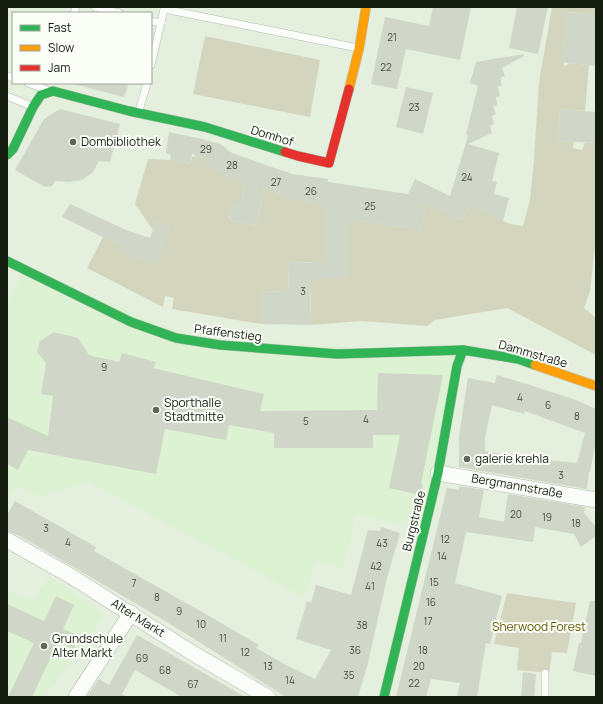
<svg xmlns="http://www.w3.org/2000/svg" width="603" height="704" font-family="Manrope,sans-serif">
<style>
.built{fill:#ddf1d3}
.green{fill:#d4d5be}
.building{fill:#d1d7c8;fill-rule:evenodd}
.lines{fill:none;stroke-linecap:round;stroke-linejoin:round}
.lane-casing{stroke:#b2bbae;stroke-width:8}
.street-casing{stroke:#b2bbae;stroke-width:16}
.fast-casing{stroke:#b2bbae;stroke-width:10}
.slow-casing{stroke:#b2bbae;stroke-width:10}
.jam-casing{stroke:#b2bbae;stroke-width:10}
.lane{stroke:#fbfdfa;stroke-width:7}
.street{stroke:#fbfdfa;stroke-width:15}
.fast{stroke:#30b455;stroke-width:9}
.slow{stroke:#ff9f0a;stroke-width:9}
.jam{stroke:#e5322d;stroke-width:9}
.poi-dot{fill:#5d6658;stroke:#fafef7;stroke-width:1.5}
.labels{text-anchor:middle;stroke-width:4;stroke-linejoin:round;paint-order:stroke}
.number-label{font-size:10px;fill:#464d40}
.street-label{font-size:12px;fill:#151c10;stroke:#fafef7}
.poi-label{font-size:12px;fill:#151c10;stroke:#fafef7;text-anchor:start}
.park-label{font-size:12px;fill:#645605;stroke:#fafef7}
</style>
<rect width="100%" height="100%" fill="#e4efde"/>
<g class="built">
<path d="M25,269L165,326L219,340L459,354L423,530L357,514L343,568L315,562L304,597L87,481L41,497L19,486L7,497V307Z"/>
<path d="M50,577L105,615L44,697H7V591L33,601Z"/>
</g>
<g class="green">
<path d="M552,7H596V15L568,12L563,50H569L567,60L563,64L566,66L569,63L589,65L585,111L560,109L557,141L574,142L573,148L582,150L585,143H596V237L590,291L584,308L596,318V355L507,308L435,320L427,326L362,321L310,325L311,296V262H289L288,292L261,291V324L172,309L174,298L165,296L163,307L87,268L103,237L121,246L119,251L156,264L170,228L156,223L153,230L135,204L148,159L170,160L191,164L192,157L197,156L223,174L244,182L241,204H236L230,209L228,216L232,221L257,225L264,187L293,199L326,206L327,278L348,219L421,230L426,203L462,220L470,205L510,224L523,226L530,200L534,159L539,82Z"/>
<path d="M205,36L320,60L310,117L193,94Z"/>
<path d="M507,593L576,603L567,653L552,652L549,673L517,670L519,648L494,644Z"/>
</g>
<g class="building">
<path d="M433,7H471L460,60L406,49L397,89L371,84L385,17L429,26Z"/>
<path d="M517,7H548L538,54L509,48Z"/>
<path d="M566,12L596,15V66L562,62Z"/>
<path d="M524,54V56L502,68L505,76L500,78L502,85L498,87L500,96L496,97L497,105L493,106L496,114L492,116L494,124L490,126L492,133L468,144L499,153L492,181L497,182L494,194L509,198L503,221L470,205L462,220L426,203L421,230L348,219L349,278L311,279L310,325L261,324V291L288,292L289,262L326,263V206L293,199L264,187L257,225L232,221L228,215L230,209L242,198L244,182L223,174L192,153L191,164L170,160L171,155L166,153L169,132L202,139L220,144L232,153L292,174L328,179V182L408,194L415,179L450,196L468,136L466,134L478,86L470,83L476,62Z"/>
<path d="M70,83H129L124,97Z"/>
<path d="M406,87L433,93L423,134L396,127Z"/>
<path d="M60,109L120,124L110,162L99,161L93,172L82,180L68,182L55,181L52,186L45,187L15,170L44,119Z"/>
<path d="M560,109L596,112V143L557,141Z"/>
<path d="M70,204L126,230L150,238L156,223L170,228L157,265L119,251L121,246L62,217Z"/>
<path d="M54,332L78,338L89,355L119,362L122,353L156,362L153,368L264,394L260,411L377,410L378,373L443,375L421,484H423L420,495L389,488L400,435H373V448H274V433L229,425L226,440L165,429L156,474L28,450L18,470L7,464V417L48,436L53,396L41,394L46,363L37,352L40,341Z"/>
<path d="M497,375L533,386L576,400L596,409V441L590,472L589,471L587,489L459,467V436L468,378L495,383ZM492,405L524,414L525,411L585,433L577,463L519,457L485,451V438Z"/>
<path d="M459,486L484,490L479,517L504,522L508,494L585,507L584,513L596,527V536L581,547L574,534L535,527L533,542L466,532L455,583L502,596L490,644L486,643L477,697H457L460,683L431,679L426,697H396L447,488L459,490Z"/>
<path d="M15,501L96,547L94,551L202,612L259,645L256,648L286,665L315,679L331,650L296,639L307,601L311,603L316,585L351,595L368,530L380,531L381,527L400,533L387,578L368,663L358,697H286L188,635L140,606L20,536L7,531V515Z"/>
<path d="M56,596L74,605L63,629L79,636L74,649L58,642L32,697H8L34,643L7,631V604L44,621Z"/>
<path d="M590,601H596V676L573,671L579,643H581Z"/>
<path d="M137,635L209,676L245,697H182L135,670L122,694L127,697H87L99,679L109,685Z"/>
<path d="M523,672L536,674L534,697H521Z"/>
</g>
<g class="lines">
<defs>
<g id="lane">
<path d="M95,7L119,13"/>
<path d="M74,13L76,7"/>
<path d="M151,21L161,23"/>
<path d="M151,65L161,23L164,9L358,48"/>
<path d="M9,76L13,78"/>
<path d="M28,83L45,89"/>
<path d="M7,96L31,106"/>
<path d="M139,111L147,83"/>
<path d="M545,697V673"/>
</g>
<g id="street">
<path d="M438,473L596,500"/>
<path d="M7,540L69,575L194,654L268,697"/>
<path d="M76,697L131,613"/>
</g>
<g id="fast">
<path d="M7,155L13,149L33,107L41,95L53,91L129,111L205,127L285,152"/>
<path d="M7,261L131,322L176,338L220,345L337,354L463,350L518,359L535,365"/>
<path d="M384,697L438,473L457,366L463,350"/>
</g>
<g id="slow">
<path d="M349,89L359,49L366,7"/>
<path d="M535,365L596,386"/>
</g>
<path id="jam" d="M285,152L298,156L329,163L349,89"/>
</defs>
<use href="#lane" class="lane-casing"/>
<use href="#street" class="street-casing"/>
<use href="#fast" class="fast-casing"/>
<use href="#slow" class="slow-casing"/>
<use href="#jam" class="jam-casing"/>
<use href="#lane" class="lane"/>
<use href="#street" class="street"/>
<use href="#fast" class="fast"/>
<use href="#slow" class="slow"/>
<use href="#jam" class="jam"/>
</g>
<g class="poi-dot">
<circle cx="73" cy="142" r="4"/>
<circle cx="156" cy="410" r="4"/>
<circle cx="467" cy="459" r="4"/>
<circle cx="44" cy="646" r="4"/>
</g>
<g class="labels">
<g class="number-label">
<text x="392" y="41">21</text>
<text x="386" y="71">22</text>
<text x="414" y="111">23</text>
<text x="206" y="153">29</text>
<text x="232" y="169">28</text>
<text x="467" y="181">24</text>
<text x="276" y="186">27</text>
<text x="311" y="195">26</text>
<text x="370" y="210">25</text>
<text x="303" y="295">3</text>
<text x="104" y="371">9</text>
<text x="520" y="401">4</text>
<text x="548" y="409">6</text>
<text x="577" y="420">8</text>
<text x="366" y="423">4</text>
<text x="306" y="425">5</text>
<text x="561" y="479">3</text>
<text x="516" y="518">20</text>
<text x="547" y="521">19</text>
<text x="576" y="527">18</text>
<text x="46" y="532">3</text>
<text x="445" y="543">12</text>
<text x="68" y="546">4</text>
<text x="382" y="547">43</text>
<text x="442" y="560">14</text>
<text x="376" y="570">42</text>
<text x="434" y="586">15</text>
<text x="134" y="587">7</text>
<text x="370" y="590">41</text>
<text x="157" y="601">8</text>
<text x="431" y="606">16</text>
<text x="179" y="615">9</text>
<text x="428" y="625">17</text>
<text x="201" y="628">10</text>
<text x="362" y="629">38</text>
<text x="223" y="642">11</text>
<text x="355" y="654">36</text>
<text x="423" y="654">18</text>
<text x="245" y="656">12</text>
<text x="142" y="662">69</text>
<text x="268" y="670">13</text>
<text x="419" y="670">20</text>
<text x="165" y="674">68</text>
<text x="349" y="679">35</text>
<text x="290" y="684">14</text>
<text x="414" y="687">22</text>
<text x="193" y="688">67</text>
</g>
<g class="street-label">
<text transform="translate(272 136) rotate(17)" y="4">Domhof</text>
<text transform="translate(228 333) rotate(7)" y="4">Pfaffenstieg</text>
<text transform="translate(533 354) rotate(16)" y="4">Dammstraße</text>
<text transform="translate(517 486) rotate(10)" y="4">Bergmannstraße</text>
<text transform="translate(414 521) rotate(-76)" y="4">Burgstraße</text>
<text transform="translate(138 618) rotate(32)" y="4">Alter Markt</text>
</g>
<g class="poi-label">
<text x="81" y="146">Dombibliothek</text>
<text x="164" y="407">Sporthalle<tspan x="164" dy="14">Stadtmitte</tspan></text>
<text x="475" y="463">galerie krehla</text>
<text x="52" y="643">Grundschule<tspan x="52" dy="14">Alter Markt</tspan></text>
</g>
<g class="park-label">
<text x="539" y="631">Sherwood Forest</text>
</g>
</g>
<rect width="603" height="704" fill="none" stroke="#151c10" stroke-width="16"/>
<rect x="12" y="12" width="140" height="72" fill="#fafef7" stroke="#9ea49b"/>
<rect x="20" y="25" width="20" height="6" fill="#30b455" stroke="#9ea49b"/>
<text x="48" y="32" font-size="12" fill="#151c10">Fast</text>
<rect x="20" y="45" width="20" height="6" fill="#ff9f0a" stroke="#9ea49b"/>
<text x="48" y="52" font-size="12" fill="#151c10">Slow</text>
<rect x="20" y="65" width="20" height="6" fill="#e5322d" stroke="#9ea49b"/>
<text x="48" y="72" font-size="12" fill="#151c10">Jam</text>
</svg>
